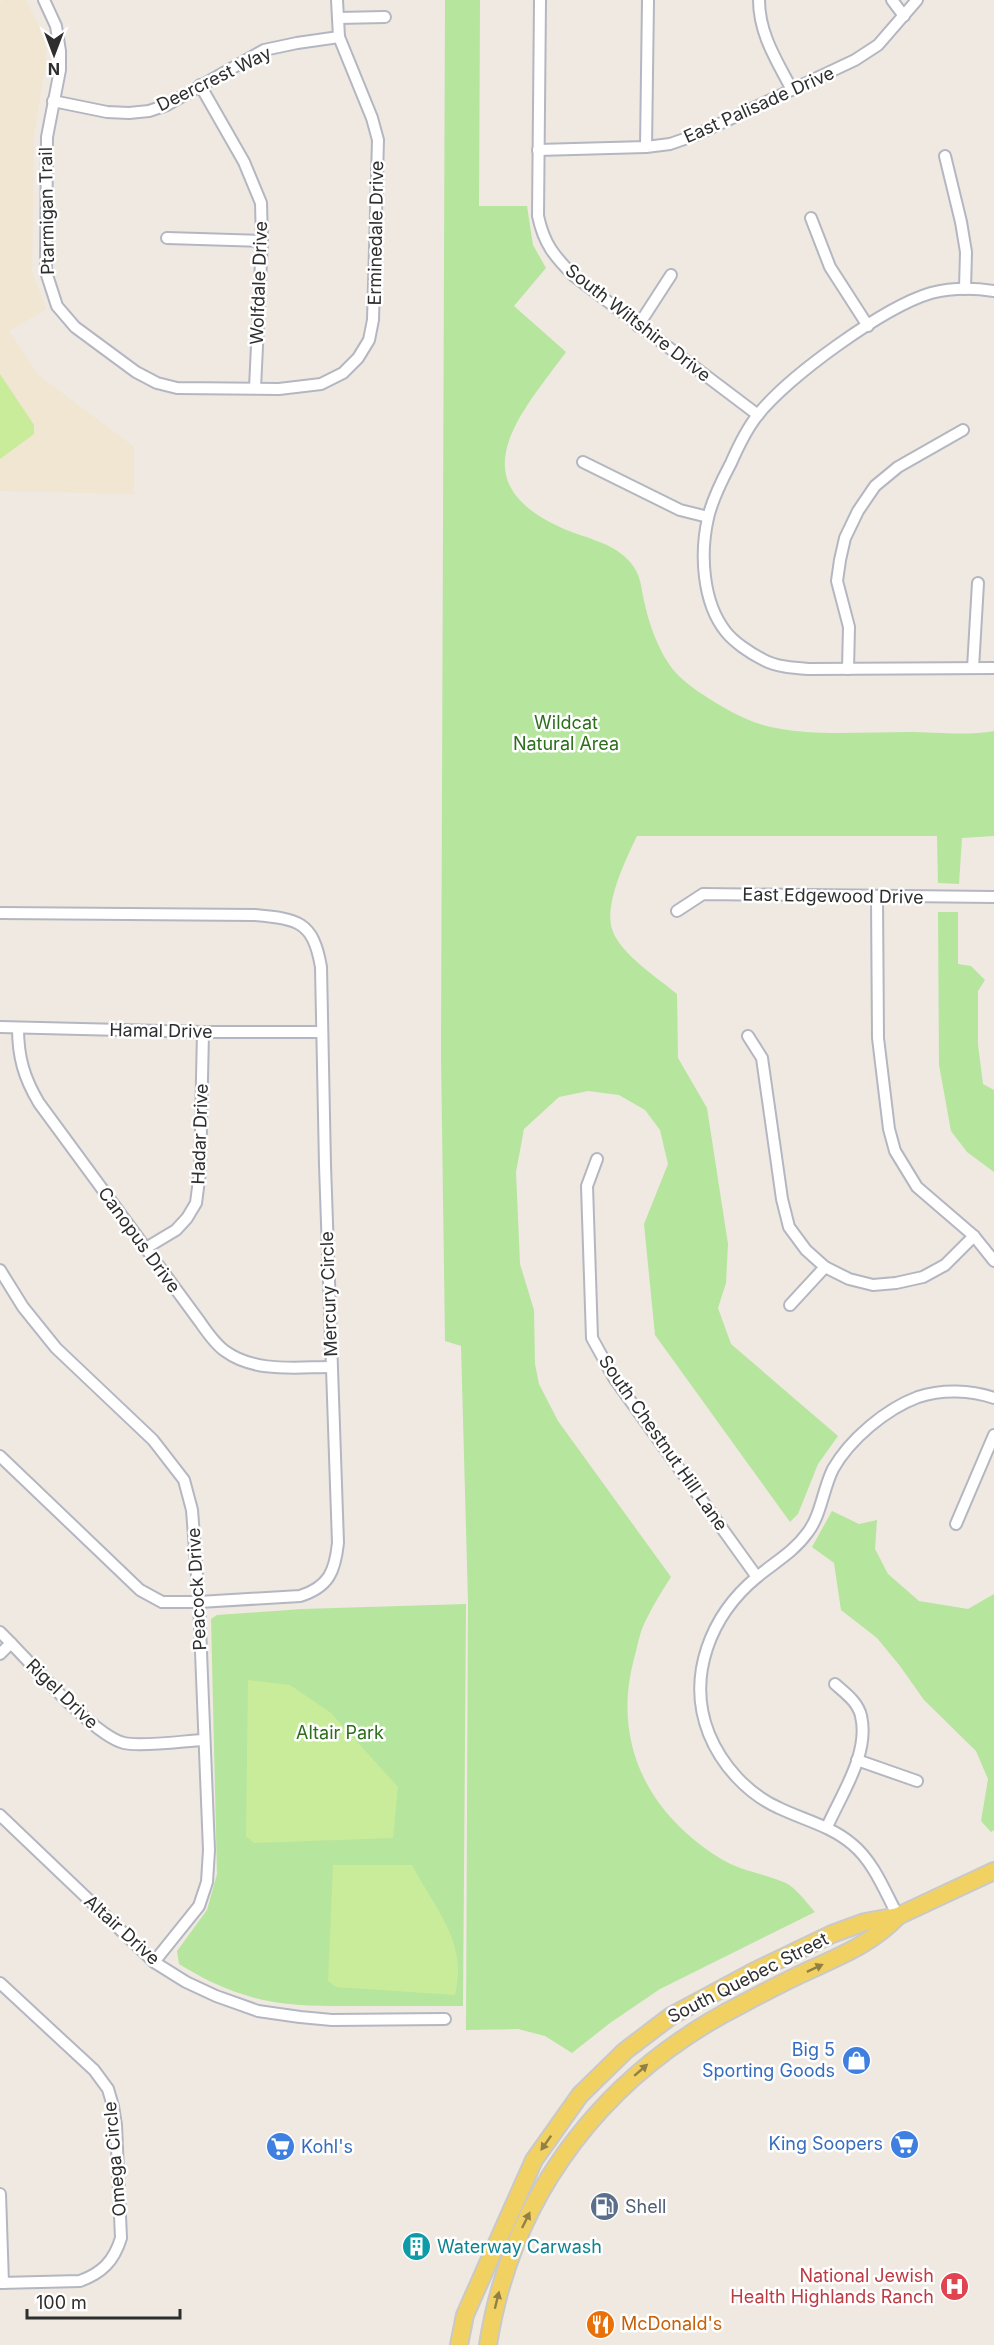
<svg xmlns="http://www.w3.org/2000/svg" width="994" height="2345" font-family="Inter,sans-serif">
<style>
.education{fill:#f0e6d1}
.green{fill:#b6e59e}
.pitch{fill:#c9ec9a}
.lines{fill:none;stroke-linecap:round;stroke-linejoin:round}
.street-casing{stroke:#b4b7c1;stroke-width:14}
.primary-casing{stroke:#c9c9c9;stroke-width:20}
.street{stroke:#fff;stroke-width:10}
.primary{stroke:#f2d163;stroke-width:16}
.oneway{fill:#908048}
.labels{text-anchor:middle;stroke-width:5;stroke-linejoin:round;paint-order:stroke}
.street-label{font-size:18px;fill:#2e2e2e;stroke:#fff}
.park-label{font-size:18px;fill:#2c6e1b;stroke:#fff}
.shop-label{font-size:18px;fill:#366cbe;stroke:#fff;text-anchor:end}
.service-label{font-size:18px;fill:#4e5e75;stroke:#fff;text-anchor:start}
.culture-label{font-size:18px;fill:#0d838f;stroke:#fff;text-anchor:start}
.health-label{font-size:18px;fill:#be3a42;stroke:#fff;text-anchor:end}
.food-label{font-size:18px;fill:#c56008;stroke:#fff;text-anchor:start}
</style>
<rect width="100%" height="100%" fill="#efe9e1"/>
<path class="education" d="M4,0H26L41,31L46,47V62L34,134L32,271L46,309L9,331L38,375L134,447V494L0,491V2Z"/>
<g class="green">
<path d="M445,0H480L479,206H527L533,245L546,268L514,306L566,352C520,415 457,481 562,528C582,537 609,542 624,556C642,572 640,584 645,605C649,624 658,648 669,664C677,676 690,686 702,694C720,706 742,719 763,725C806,737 863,732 908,732C934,732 968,736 994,731V836L962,838L959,884L938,883L937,836H637C626,859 604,904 612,929C619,953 658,978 677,994L678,1058L707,1108L728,1244L726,1283L718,1308L731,1344L838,1436L818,1464L798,1514L790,1522L655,1335L644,1224L668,1164L660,1130L645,1110L619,1095L588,1091L559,1097L524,1129L516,1172L520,1264L534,1310L535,1364L539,1384L558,1421L671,1577C662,1591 653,1605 646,1620C640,1631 638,1644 635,1655C611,1740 646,1811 718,1857C739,1871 763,1873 786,1883C796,1888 807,1903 815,1912L660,1989L610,2023L572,2053L545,2036L518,2029L466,2030L468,1602L461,1346L445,1341L441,1054Z"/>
<path d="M938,912H958V964L971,966L985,980L978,991V1045L983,1084L994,1090V1172L967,1152L951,1131L939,1065Z"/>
<path d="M832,1511L859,1524L877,1520L875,1549L888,1574L919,1601L968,1609L994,1594V1830L991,1832L981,1821L988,1779L976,1751L924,1700L900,1666L877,1638L841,1610L834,1563L812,1547Z"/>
<path d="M466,1604L463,2006C428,2006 392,2006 357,2006C319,2006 278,2007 242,1994C219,1987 199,1976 179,1964L177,1951L207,1910L217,1874L211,1619L217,1615L302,1609Z"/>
</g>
<g class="pitch">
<path d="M0,374L34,425V434L0,459Z"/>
<path d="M248,1680L290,1685L331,1713L398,1787L393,1838L254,1843L246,1836Z"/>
<path d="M333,1865H412C434,1907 469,1943 455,1995L336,1987L328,1981Z"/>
</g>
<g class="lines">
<defs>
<g id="street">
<path d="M44,0L56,26L60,51V70L47,137L46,272L57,306L75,327L136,372L157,383L177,388L279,389L321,384L343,373L358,358L369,340L373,320L378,140L372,118L339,37L337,0"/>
<path d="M540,0L538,216C544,244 554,256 574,276L758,415"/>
<path d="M759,0C759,34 777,61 792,90"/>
<path d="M892,0L904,16"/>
<path d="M338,18L385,17"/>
<path d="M200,85L244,162L261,203L262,241L255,388"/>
<path d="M53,101L107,112L129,113L149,111L167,105L264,50L297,43L339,37"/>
<path d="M646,147L648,0"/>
<path d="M538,150L646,147L670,144L696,135L855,60L878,45L917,0"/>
<path d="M945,156L961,222L966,252L965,289"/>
<path d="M811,218L830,267L868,326"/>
<path d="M167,238L262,241"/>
<path d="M994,291C974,288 951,288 931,293C884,307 787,377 757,416C746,430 738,447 731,463C722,480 712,500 708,518C700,553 702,602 726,632C734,642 750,653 762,659C776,667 795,668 810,669L994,668"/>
<path d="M638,326L671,275"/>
<path d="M583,462L680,510L708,517"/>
<path d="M973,668L978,583"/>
<path d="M848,669L849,627L837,581L840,560L845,538L858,511L875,486L898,467L963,430"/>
<path d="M877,897L878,1038L889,1129L895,1151L917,1187L974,1236L994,1261"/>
<path d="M677,911L703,894L994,897"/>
<path d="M0,913L255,915C298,919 313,921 321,967L325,1165L338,1543C335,1571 329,1587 300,1596L199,1602H162L140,1590L0,1456"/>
<path d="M0,1027L203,1032H322"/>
<path d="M18,1028C18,1057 24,1078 39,1103L200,1322C207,1332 215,1344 225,1351C255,1373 296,1367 331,1367"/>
<path d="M748,1036L762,1058L782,1199L789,1227L806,1250L825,1267L849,1279L873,1285L896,1283L923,1277L945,1265L974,1236"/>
<path d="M597,1159L587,1186L592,1338L614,1378L757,1577"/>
<path d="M146,1248L176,1230L187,1218L196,1203L200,1172L203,1032"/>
<path d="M0,1270L23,1307L56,1348L153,1440L184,1480L192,1510L199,1602L209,1850L207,1882L199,1906L154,1962"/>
<path d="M790,1305L825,1267"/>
<path d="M956,1524L994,1435"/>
<path d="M0,1632C26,1657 93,1736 124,1743C141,1747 184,1741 203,1740"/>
<path d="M0,1654L11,1643"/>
<path d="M857,1760L917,1781"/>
<path d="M0,1815L154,1962L186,1982L216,1996L258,2011L300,2017L332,2020L445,2019"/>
<path d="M827,1827C841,1795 870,1753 861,1716C858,1702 845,1693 835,1684"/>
<path d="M898,1916C885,1892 874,1862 852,1844C831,1826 804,1820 779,1808C748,1794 722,1766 709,1734C686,1676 711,1615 757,1577C775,1562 794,1552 808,1532C821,1515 823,1489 833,1469C850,1439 886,1409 918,1397C942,1389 971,1390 994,1398"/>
<path d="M0,1983L94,2070L108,2089L113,2106L116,2125L121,2238C114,2261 102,2273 80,2281L0,2283"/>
<path d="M0,2194L3,2283"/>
</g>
<g id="primary">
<path d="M459,2345L465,2315L534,2160L580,2095L625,2051L671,2016L753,1972L832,1934L865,1922L898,1916L994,1871"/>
<path d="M488,2345C512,2191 607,2072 744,2003C763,1993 782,1983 801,1974C835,1958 871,1945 898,1916"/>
</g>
</defs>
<use href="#street" class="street-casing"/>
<use href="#primary" class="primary-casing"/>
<use href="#street" class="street"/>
<use href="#primary" class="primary"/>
</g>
<defs><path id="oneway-solid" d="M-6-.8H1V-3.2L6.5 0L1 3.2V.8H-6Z" transform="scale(1.5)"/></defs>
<g class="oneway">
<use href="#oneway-solid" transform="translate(815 1968) rotate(-25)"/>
<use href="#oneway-solid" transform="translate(641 2070) rotate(-41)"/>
<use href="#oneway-solid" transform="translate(546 2143) rotate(125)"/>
<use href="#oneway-solid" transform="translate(526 2220) rotate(-64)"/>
<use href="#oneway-solid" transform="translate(497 2300) rotate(-76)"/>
</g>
<defs>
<symbol id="shop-disc" viewBox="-11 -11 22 22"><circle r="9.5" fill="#3f7fe0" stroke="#fff"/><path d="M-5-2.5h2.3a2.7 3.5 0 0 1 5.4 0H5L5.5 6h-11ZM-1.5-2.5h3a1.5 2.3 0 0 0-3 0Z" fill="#fff"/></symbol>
<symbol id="supermarket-disc" viewBox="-11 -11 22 22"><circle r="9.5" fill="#3f7fe0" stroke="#fff"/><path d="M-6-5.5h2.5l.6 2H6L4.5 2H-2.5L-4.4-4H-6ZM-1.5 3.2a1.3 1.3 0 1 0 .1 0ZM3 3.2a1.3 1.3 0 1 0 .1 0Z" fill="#fff"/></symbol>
<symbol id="fuel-disc" viewBox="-11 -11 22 22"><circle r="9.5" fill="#5c6f8a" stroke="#fff"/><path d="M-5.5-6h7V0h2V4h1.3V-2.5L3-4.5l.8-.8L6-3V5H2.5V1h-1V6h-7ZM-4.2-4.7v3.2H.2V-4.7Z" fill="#fff"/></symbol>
<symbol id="building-disc" viewBox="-11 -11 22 22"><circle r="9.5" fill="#0f9aa8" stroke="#fff"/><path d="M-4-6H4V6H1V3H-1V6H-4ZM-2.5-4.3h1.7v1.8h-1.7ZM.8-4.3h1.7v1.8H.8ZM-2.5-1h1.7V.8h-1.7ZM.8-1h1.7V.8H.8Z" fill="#fff"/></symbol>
<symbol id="hospital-disc" viewBox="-11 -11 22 22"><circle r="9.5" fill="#e0444e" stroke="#fff"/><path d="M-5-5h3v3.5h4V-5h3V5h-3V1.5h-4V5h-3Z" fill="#fff"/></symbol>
<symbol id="restaurant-disc" viewBox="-11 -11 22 22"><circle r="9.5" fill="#e8710a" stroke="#fff"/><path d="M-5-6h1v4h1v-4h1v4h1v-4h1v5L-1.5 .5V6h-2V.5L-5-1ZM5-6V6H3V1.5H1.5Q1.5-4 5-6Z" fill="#fff"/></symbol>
</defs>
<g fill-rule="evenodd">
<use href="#shop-disc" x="840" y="2044" width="33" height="33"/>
<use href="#supermarket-disc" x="888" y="2128" width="33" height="33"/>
<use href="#supermarket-disc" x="264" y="2130" width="33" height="33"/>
<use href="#fuel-disc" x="588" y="2190" width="33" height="33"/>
<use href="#building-disc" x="400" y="2230" width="33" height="33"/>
<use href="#hospital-disc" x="938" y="2270" width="33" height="33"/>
<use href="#restaurant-disc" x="584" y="2308" width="33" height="33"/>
</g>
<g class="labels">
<g class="street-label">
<text transform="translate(214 79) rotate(-26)" y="6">Deercrest Way</text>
<text transform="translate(759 105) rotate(-24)" y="6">East Palisade Drive</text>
<text transform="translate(47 211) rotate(-91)" y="6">Ptarmigan Trail</text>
<text transform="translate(376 233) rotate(-89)" y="6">Erminedale Drive</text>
<text transform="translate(259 283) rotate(-88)" y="6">Wolfdale Drive</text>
<text transform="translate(638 323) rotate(38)" y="6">South Wiltshire Drive</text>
<text transform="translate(833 896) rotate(1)" y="6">East Edgewood Drive</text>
<text transform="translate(161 1031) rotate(1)" y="6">Hamal Drive</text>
<text transform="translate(200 1134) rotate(-88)" y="6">Hadar Drive</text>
<text transform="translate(139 1240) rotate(54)" y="6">Canopus Drive</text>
<text transform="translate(329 1294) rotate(-92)" y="6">Mercury Circle</text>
<text transform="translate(663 1443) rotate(55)" y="6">South Chestnut Hill Lane</text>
<text transform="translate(197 1589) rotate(-93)" y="6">Peacock Drive</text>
<text transform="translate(62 1694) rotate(44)" y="6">Rigel Drive</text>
<text transform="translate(122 1930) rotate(42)" y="6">Altair Drive</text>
<text transform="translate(748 1978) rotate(-27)" y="6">South Quebec Street</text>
<text transform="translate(115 2159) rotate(-95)" y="6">Omega Circle</text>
</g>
<g class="park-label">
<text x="566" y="729">Wildcat<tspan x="566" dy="21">Natural Area</tspan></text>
<text x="340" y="1739">Altair Park</text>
</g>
<g class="shop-label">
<text x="835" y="2056">Big 5<tspan x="835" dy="21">Sporting Goods</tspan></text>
<text x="883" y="2150">King Soopers</text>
<text x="301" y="2153" text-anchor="start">Kohl's</text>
</g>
<g class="service-label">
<text x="625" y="2213">Shell</text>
</g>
<g class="culture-label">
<text x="437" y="2253">Waterway Carwash</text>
</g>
<g class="health-label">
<text x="934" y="2282">National Jewish<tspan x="934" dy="21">Health Highlands Ranch</tspan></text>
</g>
<g class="food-label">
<text x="621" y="2330">McDonald's</text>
</g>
</g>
<g transform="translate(54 54) rotate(180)" stroke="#ffffff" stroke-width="4.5" paint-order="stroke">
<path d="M0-4.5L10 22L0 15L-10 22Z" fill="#2e2e2e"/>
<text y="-9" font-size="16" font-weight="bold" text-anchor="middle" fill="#2e2e2e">N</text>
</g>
<path d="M27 2309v9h153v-9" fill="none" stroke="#2e2e2e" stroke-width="3"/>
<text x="36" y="2309" font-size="18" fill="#2e2e2e" stroke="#ffffff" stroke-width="4.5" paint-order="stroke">100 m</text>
</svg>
